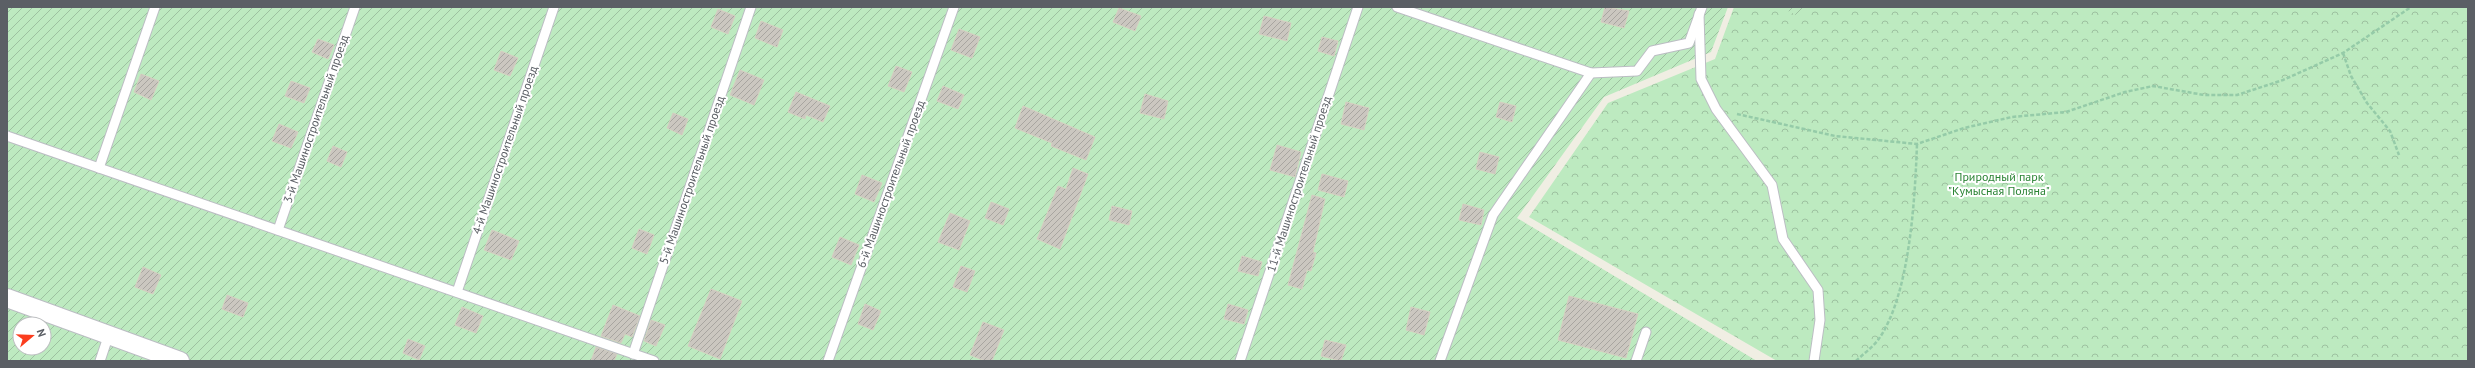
<svg xmlns="http://www.w3.org/2000/svg" width="2475" height="368" font-family="'PT Sans',sans-serif">
<style>
.forest{fill:url(#forest-crowns)}
.garden{fill:url(#garden-furrows);fill-rule:evenodd}
.building{fill:url(#building-hatch);stroke:#d5d0c1}
.lines{fill:none;stroke-linecap:round;stroke-linejoin:round}
.service-casing{stroke:#bbbdc3;stroke-width:11}
.minor-casing{stroke:#bbbdc3;stroke-width:20}
.path{stroke:#95cba8;stroke-width:2.5;stroke-dasharray:4 2;stroke-linecap:butt}
.service{stroke:#fff;stroke-width:9}
.minor{stroke:#fff;stroke-width:18}
.labels{text-anchor:middle;stroke-width:4;stroke-linejoin:round;paint-order:stroke}
.street-label{font-size:12px;fill:#5b5f65;stroke:#fff}
.park-label{font-size:12px;fill:#2b8435;stroke:#fff}
</style>
<defs>
<pattern id="forest-crowns" width="20" height="18" patternUnits="userSpaceOnUse"><rect width="20" height="18" fill="#bdeac0"/><path d="M2 6a3 3 0 1 1 6 0M12 15a3 3 0 1 1 6 0" fill="none" stroke="#9dc1a0"/></pattern>
<pattern id="garden-furrows" width="10" height="10" patternUnits="userSpaceOnUse"><rect width="10" height="10" fill="#bdeac0"/><path d="M-1 1l2-2M0 10L10 0M9 11l2-2" fill="none" stroke="#9dc1a0"/></pattern>
<pattern id="building-hatch" width="6" height="6" patternUnits="userSpaceOnUse"><rect width="6" height="6" fill="#cbc7c0"/><path d="M-1 1l2-2M0 6l6-6M5 7l2-2" fill="none" stroke="#a8a5a0"/></pattern>
</defs>
<rect width="100%" height="100%" fill="#f0eee3"/>
<path class="forest" d="M1734,7H2468V361H1777L1529,217L1608,103L1715,59Z"/>
<g class="garden">
<path d="M7,7H1728L1711,52L1604,97L1517,218L1757,361H7ZM20,324H44V348H20Z"/>
<path d="M1780,7H1803L1800,17Z"/>
</g>
<g class="building">
<path d="M1605,7L1629,11L1624,28L1601,22Z"/>
<path d="M1119,8L1141,16L1135,31L1113,22Z"/>
<path d="M718,9L735,16L728,34L711,27Z"/>
<path d="M1264,16L1291,23L1287,41L1259,34Z"/>
<path d="M761,21L783,30L777,47L755,38Z"/>
<path d="M959,29L980,37L972,58L951,50Z"/>
<path d="M1322,37L1338,41L1334,56L1318,51Z"/>
<path d="M318,39L334,45L328,59L312,52Z"/>
<path d="M501,51L518,58L510,76L494,70Z"/>
<path d="M896,66L912,72L904,92L888,86Z"/>
<path d="M740,70L764,80L754,105L730,95Z"/>
<path d="M141,74L159,81L151,100L134,92Z"/>
<path d="M291,81L310,88L304,103L285,96Z"/>
<path d="M943,86L964,95L958,109L937,101Z"/>
<path d="M796,92L830,106L823,122L806,115L805,119L788,112Z"/>
<path d="M1145,94L1168,101L1164,119L1140,113Z"/>
<path d="M1346,102L1369,108L1364,130L1341,124Z"/>
<path d="M1500,102L1516,106L1512,122L1496,117Z"/>
<path d="M1023,106L1095,137L1086,160L1051,146L1052,143L1015,128Z"/>
<path d="M673,113L688,119L682,135L667,128Z"/>
<path d="M279,124L298,132L291,148L272,141Z"/>
<path d="M1277,145L1301,152L1295,177L1270,170Z"/>
<path d="M333,146L347,152L341,167L327,161Z"/>
<path d="M1480,152L1499,157L1495,174L1476,169Z"/>
<path d="M1073,168L1088,174L1060,249L1037,239L1058,186L1066,189Z"/>
<path d="M1322,174L1348,181L1344,197L1318,190Z"/>
<path d="M862,175L882,183L874,202L855,194Z"/>
<path d="M1312,195L1325,199L1313,252L1316,253L1311,271L1307,270L1302,289L1288,285Z"/>
<path d="M991,202L1009,209L1003,225L985,218Z"/>
<path d="M1463,204L1484,210L1481,225L1459,220Z"/>
<path d="M1112,206L1132,211L1129,225L1109,220Z"/>
<path d="M950,213L970,221L959,250L938,242Z"/>
<path d="M639,229L654,235L647,254L632,248Z"/>
<path d="M492,230L519,241L511,260L484,250Z"/>
<path d="M840,237L859,245L851,265L832,257Z"/>
<path d="M1242,256L1262,262L1258,276L1238,271Z"/>
<path d="M961,266L975,271L967,292L953,287Z"/>
<path d="M143,267L161,275L153,294L135,287Z"/>
<path d="M711,289L742,301L720,359L688,346Z"/>
<path d="M227,295L248,303L243,317L222,309Z"/>
<path d="M1569,296L1638,314L1626,358L1558,340Z"/>
<path d="M865,304L881,311L873,330L858,324Z"/>
<path d="M1228,304L1248,310L1244,324L1224,319Z"/>
<path d="M613,305L640,316L632,337L625,334L621,343L601,336Z"/>
<path d="M462,307L483,316L476,333L455,325Z"/>
<path d="M1411,307L1430,312L1424,335L1406,330Z"/>
<path d="M651,320L665,325L656,346L644,341Z"/>
<path d="M983,322L1004,330L992,361H985L970,355Z"/>
<path d="M408,339L425,346L419,360L403,353Z"/>
<path d="M1325,340L1346,345L1341,361L1321,356Z"/>
<path d="M596,347L617,354L614,361H591Z"/>
</g>
<g class="lines">
<defs>
<g id="service">
<path d="M1397,7L1591,73L1637,71L1652,51L1689,43L1702,7"/>
<path d="M1699,14L1701,79L1716,109L1772,185L1783,239L1818,290L1820,320L1814,361"/>
<path d="M7,136L654,361"/>
<path d="M99,168L155,7"/>
<path d="M278,230L355,7"/>
<path d="M457,292L554,7"/>
<path d="M633,354L751,7"/>
<path d="M100,361L109,334"/>
<path d="M828,361L954,7"/>
<path d="M1240,361L1358,7"/>
<path d="M1440,361L1493,215L1591,73"/>
<path d="M1636,361L1646,332"/>
</g>
<path id="minor" d="M7,298L180,361"/>
</defs>
<use href="#service" class="service-casing"/>
<use href="#minor" class="minor-casing"/>
<g class="path">
<path d="M2343,53L2351,76L2367,103L2390,131L2399,155"/>
<path d="M1737,114L1835,136L1917,144L1964,128L2012,117L2066,112L2125,92L2153,86L2204,95H2237L2283,80L2343,53L2411,7"/>
<path d="M1856,361C1863,354 1872,348 1878,340C1910,296 1915,198 1917,144"/>
</g>
<use href="#service" class="service"/>
<use href="#minor" class="minor"/>
</g>
<g class="labels">
<g class="street-label">
<text transform="translate(316 119) rotate(-71)" y="4">3-й Машиностроительный проезд</text>
<text transform="translate(505 150) rotate(-71)" y="4">4-й Машиностроительный проезд</text>
<text transform="translate(692 180) rotate(-71)" y="4">5-й Машиностроительный проезд</text>
<text transform="translate(891 184) rotate(-70)" y="4">6-й Машиностроительный проезд</text>
<text transform="translate(1299 184) rotate(-72)" y="4">11-й Машиностроительный проезд</text>
</g>
<g class="park-label">
<text x="1999" y="181">Природный парк<tspan x="1999" dy="14">"Кумысная Поляна"</tspan></text>
</g>
</g>
<rect width="2475" height="368" fill="none" stroke="#5b5f65" stroke-width="16"/>
<g transform="translate(32 336) rotate(71)"><circle r="19" fill="#ffffff" stroke="#bdbfc1"/>
<path d="M0-3L7 15L0 10L-7 15Z" fill="#fb3d1e"/>
<text y="-6" font-size="11" font-weight="bold" text-anchor="middle" fill="#5b5f65">N</text>
</g>
</svg>
